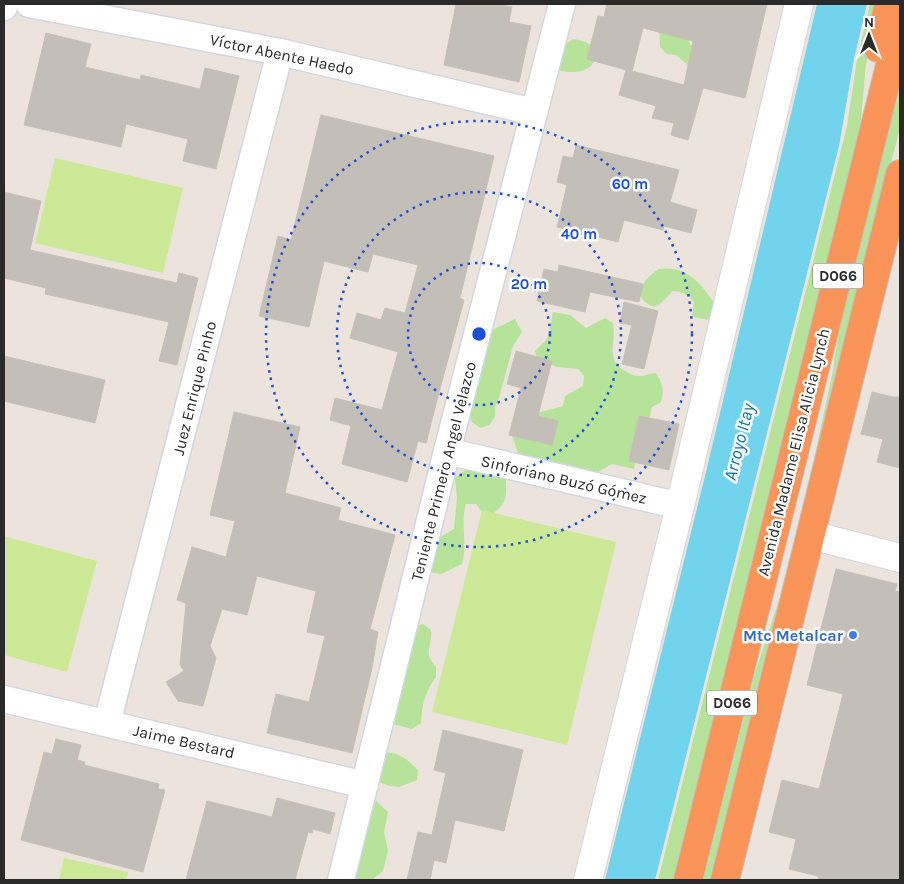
<svg xmlns="http://www.w3.org/2000/svg" width="904" height="884" font-family="Karla,sans-serif">
<style>
.green{fill:#b7e29a}
.pitch{fill:#cbe996}
.water{fill:#71d3ec}
.building{fill:#c4beb9;stroke:#c7c0b6;fill-rule:evenodd}
.lines{fill:none;stroke-linecap:round;stroke-linejoin:round}
.street-casing{stroke:#d2d6e3;stroke-width:29}
.secondary-casing{stroke:#d2d6e3;stroke-width:30}
.highway-casing{stroke:#c3c3c3;stroke-width:30}
.street{stroke:#fff;stroke-width:26}
.secondary{stroke:#fff;stroke-width:28}
.highway{stroke:#fb9458;stroke-width:28}
.ring{fill:none;stroke:#1d4ed8;stroke-width:2.5;stroke-dasharray:2.5 5}
.shop-dot{fill:#3f7fe0;stroke:#fff;stroke-width:2}
.labels{text-anchor:middle;stroke-width:5;stroke-linejoin:round;paint-order:stroke}
.shield{fill:#fff;stroke:#6a6a6a;stroke-width:1}
.shield-label{font-size:15px;font-weight:bold;fill:#2a2a2a}
.street-label{font-size:16px;fill:#2a2a2a;stroke:#fff}
.shop-label{font-size:16px;font-weight:bold;fill:#366cbe;stroke:#fff;text-anchor:end}
.water-label{font-size:18px;font-style:italic;fill:#107298;stroke:#fff}
.centre{fill:#1d4ed8;stroke:#fff;stroke-width:2.5}
.ring-label{font-size:15px;text-anchor:middle;font-weight:bold;fill:#1d4ed8;stroke:#fff;stroke-width:5;stroke-linejoin:round;paint-order:stroke}
</style>
<rect width="100%" height="100%" fill="#ece4dc"/>
<g class="green">
<path d="M870,4H879L866,64L860,129L674,880H658L847,126L857,59Z"/>
<path d="M659,27L692,28L689,42L697,60L691,68L676,55L667,54L660,47Z"/>
<path d="M573,39C585,41 592,43 598,53C594,67 586,72 571,72C566,72 559,71 555,68C552,66 550,60 549,57Z"/>
<path d="M900,82V128L809,483L833,370L841,315Z"/>
<path d="M658,269C689,265 701,284 717,307L711,320L697,318L692,316L694,302C689,295 682,291 673,291L659,305L654,307C629,297 643,281 658,269Z"/>
<path d="M553,312L570,315L586,328L605,318L613,323C617,341 604,362 626,371C629,373 633,376 637,376C642,377 650,373 656,373C662,383 665,390 661,402L652,407C648,429 637,447 634,469L612,464L598,472L518,454L512,435L526,416L563,406L565,396L583,386L584,376L578,369L557,367L538,360L535,351L548,338Z"/>
<path d="M515,319L522,332L513,346L499,398L495,407V417L489,425L480,428L472,422L467,414L484,343L494,329Z"/>
<path d="M467,469L497,471L506,479C506,499 508,502 491,515L482,512L476,504H466C460,524 468,544 462,564L441,574L429,572L437,539L454,529L457,498L455,478Z"/>
<path d="M785,582L714,880H703L755,673Z"/>
<path d="M423,624L431,630C433,647 422,652 436,667V677C425,691 422,705 421,723L412,729L389,723L414,626Z"/>
<path d="M382,752C399,752 407,759 418,770L417,780L399,787L390,786L363,777Z"/>
<path d="M374,799L388,812L384,832L388,851L383,871L372,880H349Z"/>
</g>
<g class="pitch">
<path d="M55,158L183,188L163,273L35,243Z"/>
<path d="M482,510L616,542L567,745L432,712Z"/>
<path d="M4,536L97,561L67,672L4,655Z"/>
<path d="M64,858L128,872L126,880H59Z"/>
</g>
<path class="water" d="M817,4H867L854,59L839,146L655,880H605L707,468Z"/>
<g class="building">
<path d="M456,4H496L512,7L509,22L531,26L519,82L444,65Z"/>
<path d="M607,4H767L745,98L703,88L688,140L671,135L674,123L652,118L656,106L619,95L626,70L587,59L598,16L604,17ZM643,28L693,41L684,85L632,71Z"/>
<path d="M46,33L91,44L85,67L140,80L141,75L200,89L205,68L239,76L216,169L183,161L188,139L126,124L121,147L24,125Z"/>
<path d="M321,115L494,156L460,298L464,300L438,396L426,443L418,441L407,482L342,464L351,426L330,420L335,398L382,410L398,352L350,338L357,313L381,320L385,308L405,313L418,265L373,254L368,272L324,261L309,327L259,316L278,236L291,240Z"/>
<path d="M576,145L679,170L670,202L697,210L691,233L664,226L663,230L624,220L618,242L557,227L567,185L557,182L563,156L573,158Z"/>
<path d="M4,192L41,201L30,250L177,283L179,273L198,278L177,365L159,361L169,322L45,294L46,288L4,278Z"/>
<path d="M559,265L643,284L639,302L590,292L585,312L537,301L544,269L558,272Z"/>
<path d="M624,302L658,311L644,369L622,364L632,325L620,323Z"/>
<path d="M516,351L552,361L538,416L558,421L552,445L509,435L521,388L507,384Z"/>
<path d="M4,356L105,380L95,423L4,401Z"/>
<path d="M872,392L893,397H900V468L877,462L883,439L861,434Z"/>
<path d="M234,412L300,427L285,493L341,508L338,520L395,535L370,629L378,632L372,668L352,753L267,733L276,694L309,702L325,636L307,632L316,591L257,576L247,615L222,609L210,646L216,658L203,706L178,701L166,682L184,671L180,665L186,603L177,600L192,547L226,557L235,521L210,515Z"/>
<path d="M639,416L679,424L669,470L629,461Z"/>
<path d="M836,569L897,584L895,591L900,592V880H819L818,876L789,869L796,839L769,832L782,780L819,789L843,694L807,685Z"/>
<path d="M443,730L523,750L504,831L455,820L446,863L434,860L430,880H407L418,832L432,835L446,773L434,770Z"/>
<path d="M56,739L81,745L77,760L85,762L84,765L159,784L158,789L165,790L143,872L21,840L44,752L52,754Z"/>
<path d="M277,798L335,813L330,834L313,829L312,833L308,832L295,880H186L207,801L272,817Z"/>
</g>
<g class="lines">
<defs>
<g id="street">
<path d="M29,4L280,52L534,112"/>
<path d="M4,7L5,4"/>
<path d="M447,451L680,506"/>
<path d="M4,699L365,785"/>
<path d="M107,723L280,52"/>
<path d="M341,880L447,451L562,4"/>
</g>
<g id="secondary">
<path d="M811,535L900,558"/>
<path d="M588,880L680,506L799,4"/>
</g>
<g id="highway">
<path d="M878,48L889,4"/>
<path d="M688,880L900,25"/>
<path d="M725,880L900,174"/>
</g>
</defs>
<use href="#street" class="street-casing"/>
<use href="#secondary" class="secondary-casing"/>
<use href="#highway" class="highway-casing"/>
<use href="#street" class="street"/>
<use href="#secondary" class="secondary"/>
<use href="#highway" class="highway"/>
</g>
<g class="ring">
<circle cx="479" cy="334" r="71"/>
<circle cx="479" cy="334" r="142"/>
<circle cx="479" cy="334" r="213"/>
</g>
<circle class="shop-dot" cx="853" cy="635" r="5"/>
<g class="labels">
<g class="shield">
<rect x="813" y="263.5" width="50" height="25" rx="4"/>
<rect x="707" y="690.5" width="50" height="25" rx="4"/>
</g>
<g class="shield-label">
<text x="838" y="281">D066</text>
<text x="732" y="708">D066</text>
</g>
<g class="street-label">
<text transform="translate(282 54) rotate(12)" y="6">Víctor Abente Haedo</text>
<text transform="translate(194 388) rotate(-76)" y="6">Juez Enrique Pinho</text>
<text transform="translate(793 452) rotate(-76)" y="6">Avenida Madame Elisa Alicia Lynch</text>
<text transform="translate(443 471) rotate(-76)" y="6">Teniente Primero Angel Velazco</text>
<text transform="translate(564 479) rotate(13)" y="6">Sinforiano Buzó Gómez</text>
<text transform="translate(184 741) rotate(13)" y="6">Jaime Bestard</text>
</g>
<g class="shop-label">
<text x="843" y="641">Mtc Metalcar</text>
</g>
<g class="water-label">
<text transform="translate(739 442) rotate(-76)" y="6">Arroyo Itay</text>
</g>
</g>
<circle cx="479" cy="334" r="8" class="centre"/>
<g class="ring-label">
<text x="630" y="189">60 m</text>
<text x="579" y="239">40 m</text>
<text x="529" y="289">20 m</text>
</g>
<rect width="904" height="884" fill="none" stroke="#2a2a2a" stroke-width="10"/>
<g transform="translate(869 35)" stroke="#ffffff" stroke-width="4" paint-order="stroke">
<path d="M0-4L9 19L0 12L-9 19Z" fill="#2a2a2a"/>
<text y="-8" font-size="14" font-weight="bold" text-anchor="middle" fill="#2a2a2a">N</text>
</g>
</svg>
